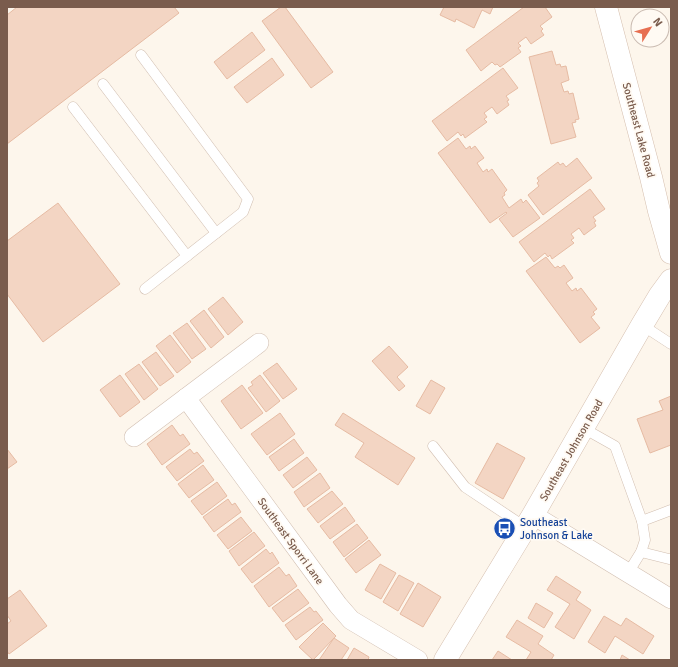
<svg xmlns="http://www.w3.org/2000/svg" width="678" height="667" font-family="Signika,sans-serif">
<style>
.building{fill:#f3d5c3;stroke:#e6bba3}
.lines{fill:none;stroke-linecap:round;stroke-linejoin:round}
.lane-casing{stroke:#d1beb0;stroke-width:11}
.street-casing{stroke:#d1beb0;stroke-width:20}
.secondary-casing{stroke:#d6c0b0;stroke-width:23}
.lane{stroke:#fff;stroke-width:10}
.street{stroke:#fff;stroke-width:19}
.secondary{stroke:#fff;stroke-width:22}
.labels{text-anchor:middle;stroke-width:3.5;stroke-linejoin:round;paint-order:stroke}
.street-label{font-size:11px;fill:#7a5c4d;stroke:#fffaf3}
.transit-label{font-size:11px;fill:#164399;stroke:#fffaf3;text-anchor:start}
</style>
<rect width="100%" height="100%" fill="#fdf6ec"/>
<g class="building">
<path d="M17,7H174L179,13L7,144V15Z"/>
<path d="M281,7H285L333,72L311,88L262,21Z"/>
<path d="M444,7H493L490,14L482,10L474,28L456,19L455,22L440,15Z"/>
<path d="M524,7H545L552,17L540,26L543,29L541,31L544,35L531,44L526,37L518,43L521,46L518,48L521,52L500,67L497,64L495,65L492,62L481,71L466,50Z"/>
<path d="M252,32L265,50L227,79L214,62Z"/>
<path d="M552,51L556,65L560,64L561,67L566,66L569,80L561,83L564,92L568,91L569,94L573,93L579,119L575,120L576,122L572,123L576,137L551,144L529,57Z"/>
<path d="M272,58L284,75L247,103L234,87Z"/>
<path d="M503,68L518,88L506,96L509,100L507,101L509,105L497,114L492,107L484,113L487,117L484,119L487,122L465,138L463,134L461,136L458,132L447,141L432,121Z"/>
<path d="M458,138L466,149L470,146L471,149L475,146L484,158L477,163L483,172L487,169L488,172L492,169L507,190L504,193L505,195L502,197L509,208L521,199L523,203L526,200L540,218L513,237L499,219L507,213L506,212L490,223L438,153Z"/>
<path d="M577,158L592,178L543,215L528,195L539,186L537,183L539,181L537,178L558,162L560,165L563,163L566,167Z"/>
<path d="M590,189L605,209L593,217L596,221L594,222L596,226L584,235L579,228L571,234L574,238L571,240L574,243L552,259L550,255L548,257L545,253L534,262L519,242Z"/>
<path d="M58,203L120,284L43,342L7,294V241Z"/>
<path d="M546,257L555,268L558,266L560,268L564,265L573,278L566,283L572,291L576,288L577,291L581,288L597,309L593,312L595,314L591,317L600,328L580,343L526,271Z"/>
<path d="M223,297L243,322L228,335L208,309Z"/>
<path d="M204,310L224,337L211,348L190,321Z"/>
<path d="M187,323L206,349L192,359L173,333Z"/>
<path d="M170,335L191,362L177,373L156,346Z"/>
<path d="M389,346L408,367L397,377L405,386L399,391L372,361Z"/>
<path d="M156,352L174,376L160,386L142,362Z"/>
<path d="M277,363L297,389L283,399L263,373Z"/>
<path d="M139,364L158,389L144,400L125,374Z"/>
<path d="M120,375L140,402L120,417L100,390Z"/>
<path d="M260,375L280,401L266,412L248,388L253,385L251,382Z"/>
<path d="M431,380L445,388L430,414L416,406Z"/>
<path d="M242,385L263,413L241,429L221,401Z"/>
<path d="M671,396V445L650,453L637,419L663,410L659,401Z"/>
<path d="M280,413L295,434L267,455L251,434Z"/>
<path d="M343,413L415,458L398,485L355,457L364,443L335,425Z"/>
<path d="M172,425L180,436L183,434L190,444L162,465L147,444Z"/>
<path d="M294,439L304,453L279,471L269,457Z"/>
<path d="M497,443L525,458L503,499L475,483Z"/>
<path d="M7,449L17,462L7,469Z"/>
<path d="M190,449L194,454L197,452L204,461L177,481L166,467Z"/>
<path d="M307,457L317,470L293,488L283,475Z"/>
<path d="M203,465L214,480L189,498L178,484Z"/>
<path d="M320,473L330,488L304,507L294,492Z"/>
<path d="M217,482L227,496L202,515L191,501Z"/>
<path d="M332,491L343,504L318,523L307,509Z"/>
<path d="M228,499L232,505L235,503L241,512L214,532L203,517Z"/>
<path d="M345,507L355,521L330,539L320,526Z"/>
<path d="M241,517L252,531L228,549L217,535Z"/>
<path d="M357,524L368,538L344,557L333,542Z"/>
<path d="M254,532L265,546L239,566L229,551Z"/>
<path d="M369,540L381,555L356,573L345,559Z"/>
<path d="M266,549L270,554L272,552L279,563L252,583L241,569Z"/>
<path d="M380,564L396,573L381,599L365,590Z"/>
<path d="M279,567L286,576L289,574L297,586L269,607L254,586Z"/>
<path d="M399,575L414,583L398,611L383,602Z"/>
<path d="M556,576L581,592L576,600L591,610L574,639L555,627L570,604L547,590Z"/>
<path d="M418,583L441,597L423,627L400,614Z"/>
<path d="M298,589L309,603L283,622L272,608Z"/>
<path d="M20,590L47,626L9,654L7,651V624L11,621L7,615V599Z"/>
<path d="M536,603L553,613L544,628L528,618Z"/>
<path d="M310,607L314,612L316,611L323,620L296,640L285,625Z"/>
<path d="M604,616L621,626L626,618L654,636L643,654L615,636L605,653L588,642Z"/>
<path d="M517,620L543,636L538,644L554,655L551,660H526L531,652L506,637Z"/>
<path d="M323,623L336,636L313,660L299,647Z"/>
<path d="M334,638L349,648L341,660H319Z"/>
<path d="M354,648L369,657L368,660H347Z"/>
<path d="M498,651L512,660H492Z"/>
<path d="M622,655L630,660H620Z"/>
</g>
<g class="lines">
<defs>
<g id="lane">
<path d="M141,55L248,199L243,212L145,289"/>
<path d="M103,84L216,233"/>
<path d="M73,107L187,256"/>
<path d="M642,325L671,344"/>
<path d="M583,428L615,446L642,521L645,540L641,552L628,573"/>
<path d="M433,446L465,487L525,527"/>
<path d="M642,521L671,510"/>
<path d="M641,552L669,559H671"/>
</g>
<g id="street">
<path d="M186,398L338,605L351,620L418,660"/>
<path d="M134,437L259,343"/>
<path d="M533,515L671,599"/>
</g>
<g id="secondary">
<path d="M606,7L651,177L659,211L671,253"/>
<path d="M445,660L533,515L642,325L660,295L671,280"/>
</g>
</defs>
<use href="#lane" class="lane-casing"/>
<use href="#street" class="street-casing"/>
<use href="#secondary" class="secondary-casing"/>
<use href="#lane" class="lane"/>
<use href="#street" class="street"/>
<use href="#secondary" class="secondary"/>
</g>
<defs>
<symbol id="bus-disc" viewBox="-11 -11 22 22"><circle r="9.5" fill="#1a4fb4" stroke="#fffaf3"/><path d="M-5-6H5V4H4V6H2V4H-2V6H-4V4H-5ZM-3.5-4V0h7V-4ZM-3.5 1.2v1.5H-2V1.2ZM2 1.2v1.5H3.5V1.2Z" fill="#fff"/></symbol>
</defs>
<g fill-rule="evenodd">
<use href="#bus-disc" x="492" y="516" width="25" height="25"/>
</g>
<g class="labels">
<g class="street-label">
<text transform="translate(639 130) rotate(75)" y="4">Southeast Lake Road</text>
<text transform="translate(571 450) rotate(-60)" y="4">Southeast Johnson Road</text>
<text transform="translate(291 541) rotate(54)" y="4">Southeast Sporri Lane</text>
</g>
<g class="transit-label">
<text x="520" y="526">Southeast<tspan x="520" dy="13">Johnson &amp; Lake</tspan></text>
</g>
</g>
<rect width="678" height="667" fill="none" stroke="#7a5c4d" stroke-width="16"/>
<g transform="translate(650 28) rotate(53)"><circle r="19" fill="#fffaf3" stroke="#cabbb1"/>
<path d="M0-3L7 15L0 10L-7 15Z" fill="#e76f51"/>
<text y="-6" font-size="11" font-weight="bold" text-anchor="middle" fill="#7a5c4d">N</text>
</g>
</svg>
